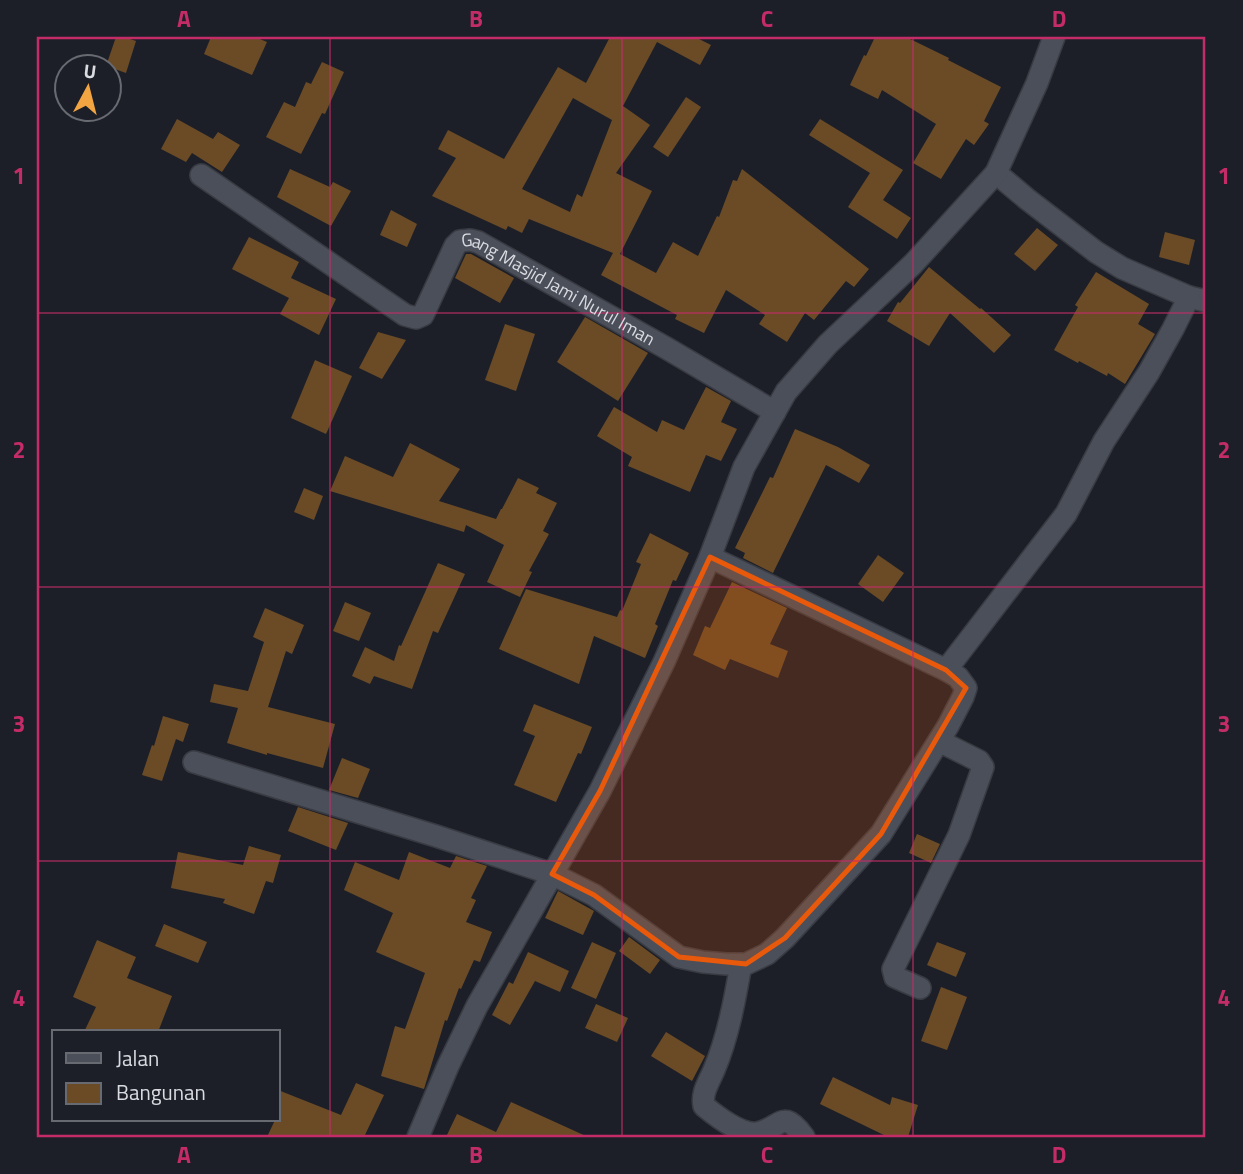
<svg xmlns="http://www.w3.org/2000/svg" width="1243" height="1174" font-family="'Titillium Web',sans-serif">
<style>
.building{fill:#6a4b26;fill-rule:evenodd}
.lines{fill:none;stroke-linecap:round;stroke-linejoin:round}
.street-casing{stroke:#393b43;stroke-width:24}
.street{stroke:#4b4f59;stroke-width:21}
.marked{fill:#e8590c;fill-opacity:0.2;stroke:#e8590c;stroke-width:5;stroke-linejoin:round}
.grid{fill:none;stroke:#c42c68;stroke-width:2;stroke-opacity:0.55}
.labels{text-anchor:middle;stroke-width:5;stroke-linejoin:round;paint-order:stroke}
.street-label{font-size:18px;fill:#d9dbe1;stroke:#1d1f28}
.neatline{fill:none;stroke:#c42c68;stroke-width:2.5}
.grid-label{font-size:23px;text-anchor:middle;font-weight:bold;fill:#c42c68}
</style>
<rect width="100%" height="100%" fill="#1d1f28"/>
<g class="building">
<path d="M116,37H124L136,41L126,73L106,66Z"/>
<path d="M211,37H255L267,42L252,75L204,54Z"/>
<path d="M610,37H695L711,45L700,65L657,42L623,106L650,125L616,173L652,191L620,254L656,273L673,242L698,256L717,216L719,217L733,180L737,181L742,169L869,269L854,287L846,281L814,320L805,313L787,342L759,324L765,315L726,290L704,333L675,319L677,315L601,275L613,253L529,219L522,233L508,226L506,230L432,196L456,158L438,149L448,130L504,159L558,67L586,83ZM573,98L612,120L582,197L577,194L570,212L522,189Z"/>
<path d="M875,37H906L949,58L948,60L1001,87L984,121L989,124L974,145L966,139L941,179L913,163L936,124L882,90L878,99L850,85L864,55L866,56Z"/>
<path d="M322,62L344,72L325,114L322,113L301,154L266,137L284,102L295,107L306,82L311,84Z"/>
<path d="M686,97L701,107L668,157L653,147Z"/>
<path d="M177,119L213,139L218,132L240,145L222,172L192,153L186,162L161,149Z"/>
<path d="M820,119L903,170L883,200L911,218L897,239L848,207L870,173L809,135Z"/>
<path d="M290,169L330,187L333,182L351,191L331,226L277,197Z"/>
<path d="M391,210L417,224L407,247L380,235Z"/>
<path d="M1037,228L1058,245L1035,271L1014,254Z"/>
<path d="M1165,232L1195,240L1189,265L1159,257Z"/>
<path d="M249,237L299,262L291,278L336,299L319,335L280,314L289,298L232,269Z"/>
<path d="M466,254H471L514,278L500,303L455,278Z"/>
<path d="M929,267L980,309L981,308L1011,335L994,353L950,313L929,346L887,321L898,302L900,303Z"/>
<path d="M1096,272L1149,304L1138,324L1155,334L1125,384L1108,373L1107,376L1079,361L1078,363L1054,350L1078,307L1075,305Z"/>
<path d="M585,317L648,353L618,401L557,362Z"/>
<path d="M505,324L535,334L516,391L485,380Z"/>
<path d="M378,332L406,340L382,379L359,368Z"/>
<path d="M315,360L352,376L326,434L291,418Z"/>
<path d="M706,387L731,401L721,422L737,429L721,461L706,455L690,492L628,466L632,457L597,436L614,407L657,432L662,420L684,430Z"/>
<path d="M795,429L838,447L870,465L859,483L826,465L773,573L743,558L745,553L735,548L770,477L773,478Z"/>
<path d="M410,443L460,469L439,501L496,519L501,509H502L518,478L539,488L536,493L557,503L543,531L549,534L529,571L532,572L520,597L487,582L504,545L466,525L464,532L330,491L345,456L393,477Z"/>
<path d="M304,488L323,496L314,520L294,512Z"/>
<path d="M650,533L689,553L676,581L673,580L655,624L658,626L645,658L594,636L579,684L499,649L526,589L617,617L620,610L622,611L641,564L636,562Z"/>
<path d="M878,555L904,573L883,602L858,584Z"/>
<path d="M438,563L465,574L438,633L433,631L412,689L374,676L370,684L352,676L365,647L394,661L399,645L401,646Z"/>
<path d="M732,582L787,608L770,644L788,651L778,678L730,659L725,670L693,655L705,626L710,628Z"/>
<path d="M345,602L371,613L359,641L333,631Z"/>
<path d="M265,608L304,625L292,654L286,651L268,707L335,724L323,768L267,753V755L227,743L238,708L210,702L214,684L248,691L264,642L253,637Z"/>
<path d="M534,704L592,727L581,754L578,753L556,802L514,785L535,736L523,731Z"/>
<path d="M163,716L189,724L183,742L176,739L162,781L142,775L152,745L154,746Z"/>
<path d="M342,758L370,769L358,798L329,790Z"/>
<path d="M298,807L348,823L336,850L288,831Z"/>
<path d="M917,834L940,844L931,863L909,853Z"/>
<path d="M249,846L281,855L273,883L266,881L254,914L223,903L225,899L171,888L178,852L243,865Z"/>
<path d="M409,852L450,868L456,856L487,866L471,898L476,900L466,922L492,932L480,962L474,960L461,989L459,988L447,1021L445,1020L424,1089L381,1076L395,1026L405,1029L425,973L376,952L393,913L344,890L355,862L399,880Z"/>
<path d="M558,891L594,911L583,935L545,918Z"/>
<path d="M164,924L207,942L198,963L155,946Z"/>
<path d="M629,937L660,960L650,974L619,951Z"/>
<path d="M97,940L136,957L127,978L172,996L158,1032H84L96,1007L73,997Z"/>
<path d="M592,942L616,953L596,999L571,988Z"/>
<path d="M937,942L966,953L956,977L927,965Z"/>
<path d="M528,952L569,971L560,992L535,981L510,1025L492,1015L509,982L513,984Z"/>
<path d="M941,987L967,997L947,1050L921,1041Z"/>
<path d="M596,1004L628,1018L617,1042L585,1028Z"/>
<path d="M666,1032L705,1056L692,1081L651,1056Z"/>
<path d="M833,1077L890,1105L892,1097L918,1105L908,1137H888L820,1104Z"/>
<path d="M356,1083L384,1095L364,1137H267L275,1120H278V1090L341,1115Z"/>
<path d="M511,1102L588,1137H446L457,1114L496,1132Z"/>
</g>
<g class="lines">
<defs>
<g id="street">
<path d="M996,173L1027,199L1096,252L1122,268L1189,297L1206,301"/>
<path id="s1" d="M201,175L405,315L416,318L423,315L455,246L460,241L470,240L478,242L668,349L775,412"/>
<path d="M710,557L946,670L1066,514L1104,441L1149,372L1173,329L1189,297"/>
<path d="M194,762L436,836L552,874L594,895L679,957L703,962L726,964H746L767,954L785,938L881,834L948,726L963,697L966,688L958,677L946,670"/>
<path d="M741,964C735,999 728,1037 714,1070C709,1082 701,1093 704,1106C716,1116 741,1135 757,1133C782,1128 782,1107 804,1137"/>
<path d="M920,988L895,977L893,969L959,835L983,767L979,761L939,741"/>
<path d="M418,1137L448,1066L477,1006L600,791L664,662L710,557L744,467L786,392L828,344L913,264L996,173L1037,83L1054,37"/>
</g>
</defs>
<use href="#street" class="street-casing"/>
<use href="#street" class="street"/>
</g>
<path class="marked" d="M710,557L946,670L966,688L881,834L785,938L746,964L679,957L594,895L552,874L600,791Z"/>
<path class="grid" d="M330,37V1137M622,37V1137M913,37V1137M37,313H1206M37,587H1206M37,861H1206"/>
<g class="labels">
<g class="street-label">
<text dy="6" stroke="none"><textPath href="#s1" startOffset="460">Gang Masjid Jami Nurul Iman</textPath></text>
</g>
</g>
<rect width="1243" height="1174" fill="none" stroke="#1d1f28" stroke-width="77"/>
<rect x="52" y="1030" width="228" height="91" fill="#1d1f28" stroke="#686a72" stroke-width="2"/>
<rect x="66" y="1053" width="35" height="10" fill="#4b4f59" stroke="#686a72" stroke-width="2"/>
<text x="116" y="1066" font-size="21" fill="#d9dbe1">Jalan</text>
<rect x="66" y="1083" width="35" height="21" fill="#6a4b26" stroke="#686a72" stroke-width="2"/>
<text x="116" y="1100" font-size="21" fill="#d9dbe1">Bangunan</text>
<g transform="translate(88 88) rotate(7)"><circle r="33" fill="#1d1f28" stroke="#686a72" stroke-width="2"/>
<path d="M0-5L12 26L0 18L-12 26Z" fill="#f2a541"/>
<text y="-10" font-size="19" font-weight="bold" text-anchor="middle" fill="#d9dbe1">U</text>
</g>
<rect x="38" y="38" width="1166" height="1098" class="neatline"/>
<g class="grid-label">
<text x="184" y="27">A</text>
<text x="476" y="27">B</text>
<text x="767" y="27">C</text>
<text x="1059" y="27">D</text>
<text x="19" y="184">1</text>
<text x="1224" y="184">1</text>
<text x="19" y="458">2</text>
<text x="1224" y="458">2</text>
<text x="19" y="732">3</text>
<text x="1224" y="732">3</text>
<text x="19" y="1006">4</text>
<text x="1224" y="1006">4</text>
<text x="184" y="1163">A</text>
<text x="476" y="1163">B</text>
<text x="767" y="1163">C</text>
<text x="1059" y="1163">D</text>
</g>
</svg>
